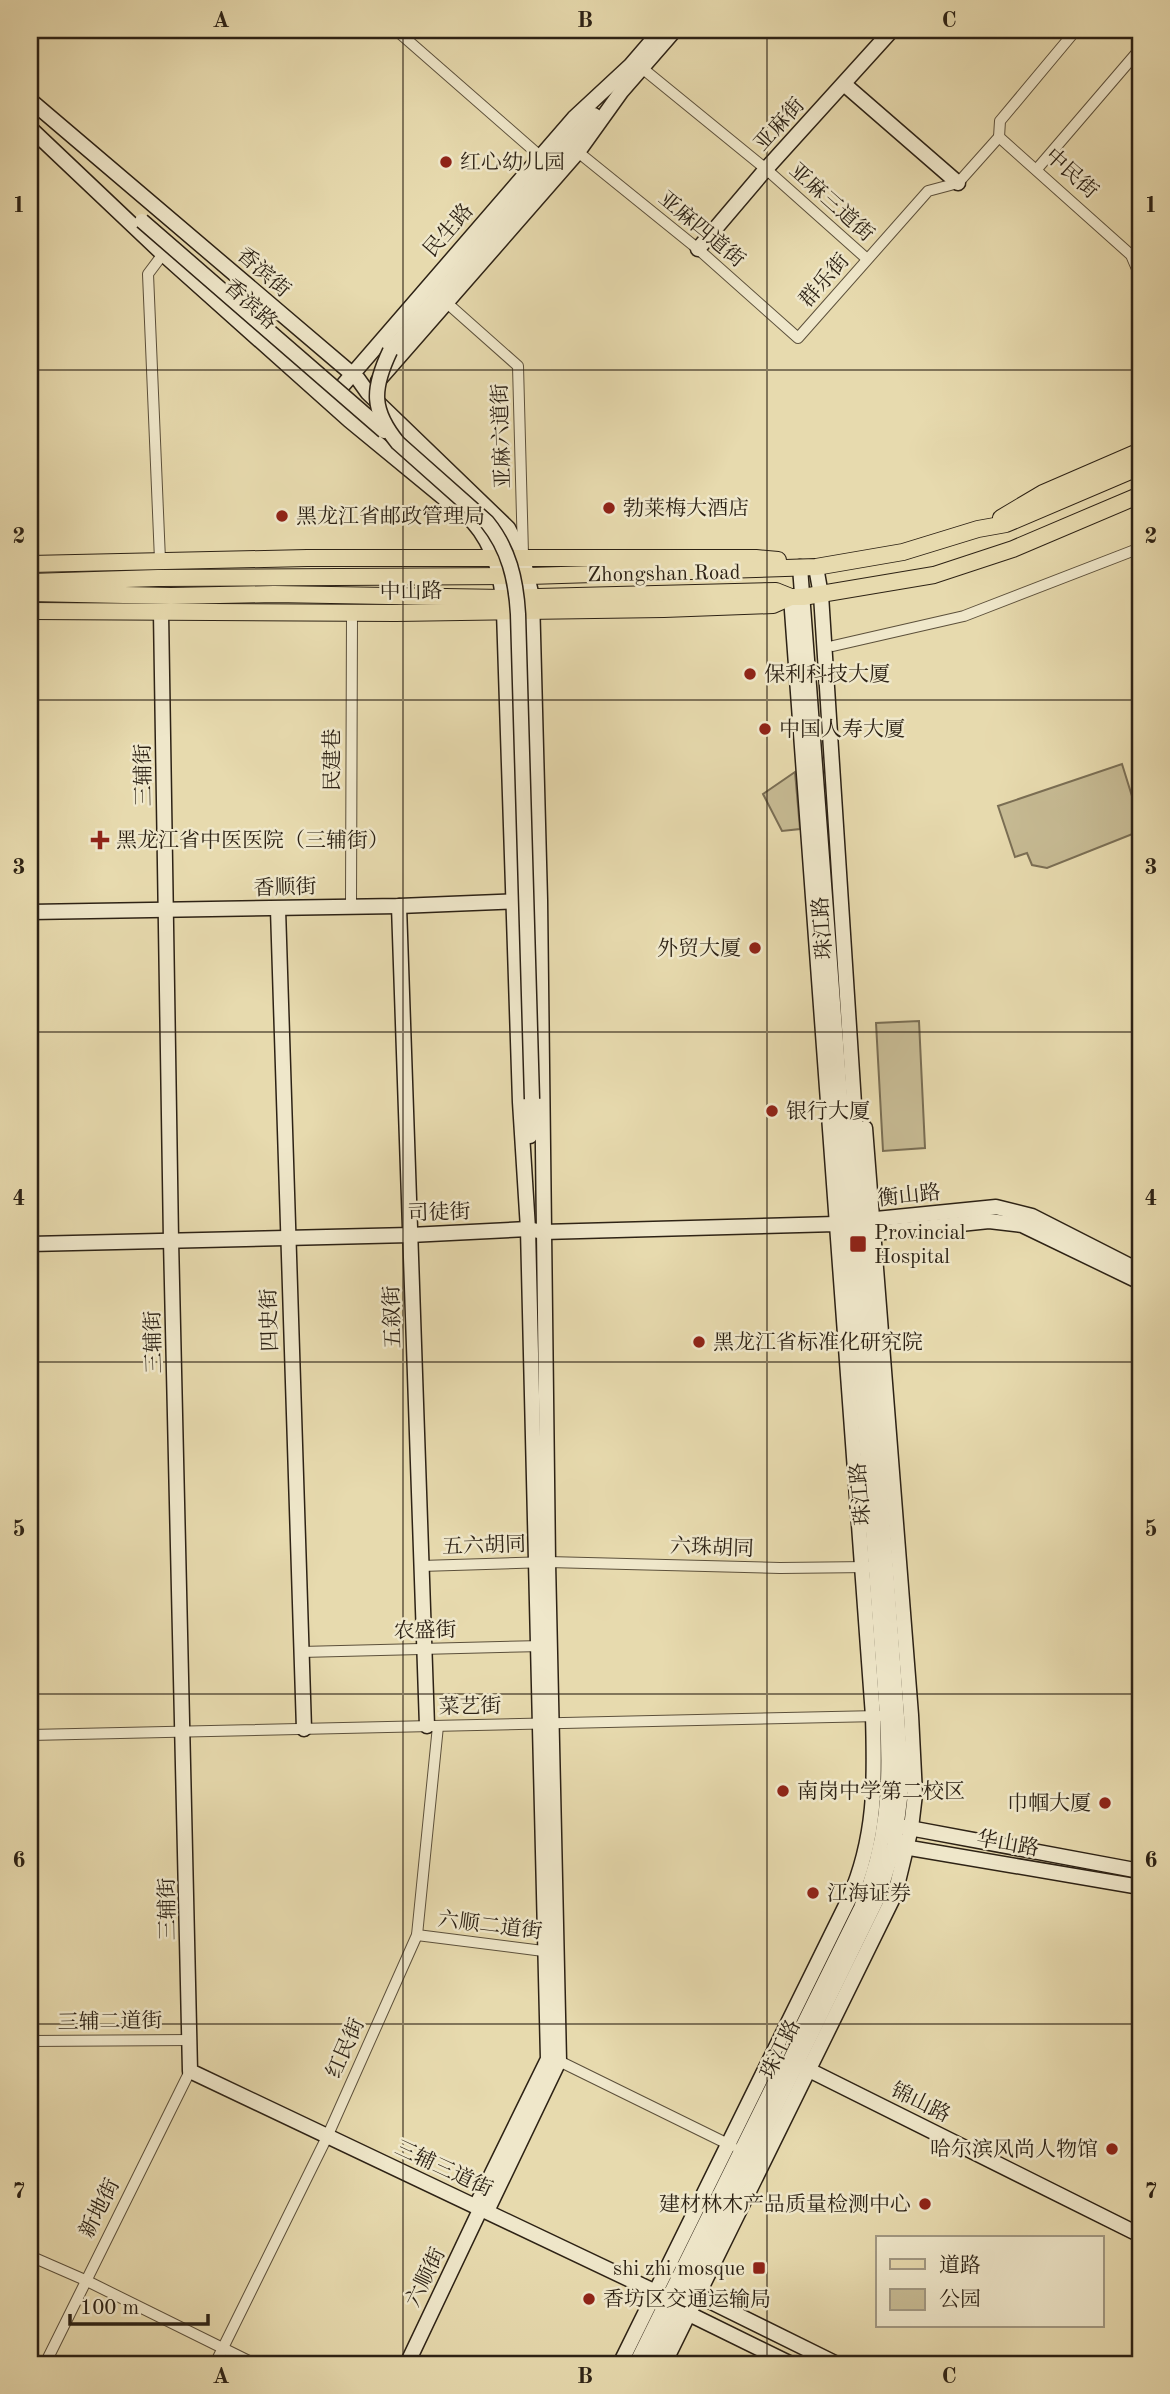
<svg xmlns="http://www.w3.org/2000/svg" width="1170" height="2394" font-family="'Old Standard TT','Noto Serif SC',serif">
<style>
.green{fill:#c7bb94;stroke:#7a6e54;stroke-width:2}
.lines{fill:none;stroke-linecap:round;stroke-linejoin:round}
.street-casing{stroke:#5c503b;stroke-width:12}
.secondary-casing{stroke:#2d2215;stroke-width:17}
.primary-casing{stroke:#2d2215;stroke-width:18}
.street{stroke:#efe7ca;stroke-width:10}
.secondary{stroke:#efe7ca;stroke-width:14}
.primary{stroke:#e7daae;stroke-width:16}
.secondary-bridge-casing{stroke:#2d2215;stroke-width:17;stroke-linecap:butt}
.secondary-bridge{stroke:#efe7ca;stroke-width:14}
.grid{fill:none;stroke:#2d2215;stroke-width:2;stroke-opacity:0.55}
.poi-dot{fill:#8f2418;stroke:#efe7ca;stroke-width:2.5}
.labels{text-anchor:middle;stroke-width:5;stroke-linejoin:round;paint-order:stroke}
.street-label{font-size:21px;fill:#2d2215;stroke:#efe7ca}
.poi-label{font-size:21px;fill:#2d2215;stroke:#efe7ca;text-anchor:start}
.neatline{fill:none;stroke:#2d2215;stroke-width:2.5}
.grid-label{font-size:23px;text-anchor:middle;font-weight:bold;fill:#2d2215}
</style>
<rect width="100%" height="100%" fill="#e7daae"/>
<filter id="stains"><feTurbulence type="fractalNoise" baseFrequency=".00286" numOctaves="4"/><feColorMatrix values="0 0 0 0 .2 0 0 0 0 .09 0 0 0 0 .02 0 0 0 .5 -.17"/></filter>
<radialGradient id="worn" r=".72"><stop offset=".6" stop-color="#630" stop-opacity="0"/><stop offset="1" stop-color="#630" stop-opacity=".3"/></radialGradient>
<g class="green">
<path d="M1122,764L1140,822V831L1047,868L1032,865L1027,853L1015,857L998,806Z"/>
<path d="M795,772L800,829L782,831L763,794Z"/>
<path d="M919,1021L925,1148L883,1151L876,1023Z"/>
</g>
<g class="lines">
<defs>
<g id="street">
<path d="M396,30L540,156"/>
<path d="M642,68L766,169L867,259"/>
<path d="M999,137L1131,255L1140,276"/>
<path d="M999,137L1000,121L1076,30"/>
<path d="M578,152L698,249L798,338L928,191L958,183L999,137"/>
<path d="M1037,169L1140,49"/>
<path d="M447,303L518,366L523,554"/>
<path d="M160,560L148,274L163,254"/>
<path d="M833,646L964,616L1140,548"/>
<path d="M351,906L352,613"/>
<path d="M421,1566L548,1562L780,1568L869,1567"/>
<path d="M301,1652L543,1646"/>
<path d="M30,1735L879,1716"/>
<path d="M417,1935L551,1952"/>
<path d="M30,2041L191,2040"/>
<path d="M559,2061L732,2146"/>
<path d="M30,2256L85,2280L255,2364"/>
<path d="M45,2364L190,2071"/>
<path d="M215,2364L327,2137L417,1935L438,1726"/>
</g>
<g id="secondary">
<path d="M844,84L958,183"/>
<path d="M30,100L358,379L368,393L508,528L523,558L532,597L540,900L548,1562L559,2061L487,2211"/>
<path d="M30,128L163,254L349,420L473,522C495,547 502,578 504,611L520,1102L528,1229L548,2059L476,2206"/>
<path d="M698,249L766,169L892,30"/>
<path d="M390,351L594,115"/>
<path d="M378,381L578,152L621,92L675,30"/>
<path d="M331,399L574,118L630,66L661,30"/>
<path d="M161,612L171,1240L190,2071L679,2303"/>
<path d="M399,906L427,1726"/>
<path d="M278,909L304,1729"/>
<path d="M30,912L399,906L522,901"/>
<path d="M530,1136L532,1099"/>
<path d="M866,1220L996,1207L1032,1216L1140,1271"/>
<path d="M865,1234L989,1221L1022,1225L1140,1282"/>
<path d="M30,1244L410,1235L528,1229L543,1232L836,1224L843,1226"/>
<path d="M904,1827L1140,1871"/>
<path d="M898,1846L1140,1887"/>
<path d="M801,2066L1140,2235"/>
<path d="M691,2292L837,2364"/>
<path d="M681,2310L791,2364"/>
<path d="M407,2364L481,2208"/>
<path d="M620,2364L849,1899C876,1837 875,1782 873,1716L791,597"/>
<path d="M636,2364L861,1908C888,1843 891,1786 887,1716L800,567"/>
<path d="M650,2364L879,1895L894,1846L902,1783L871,1366L821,595L816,567"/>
<path d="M664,2364L895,1894L911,1828L915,1794L911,1715L865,1128"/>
</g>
<g id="primary">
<path d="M1001,518L1043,493L1140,451"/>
<path d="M30,564L307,558H756L778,560"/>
<path d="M30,582L158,578L529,576L816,567L903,552L978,529L1006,524L1140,467"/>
<path d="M30,593L171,596L274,594L503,598L776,591L791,597H803L934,575L1013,549L1140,495"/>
<path d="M30,611L396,613L664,609L773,605L791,597"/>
</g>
</defs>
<use href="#street" class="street-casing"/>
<use href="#secondary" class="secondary-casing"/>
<use href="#primary" class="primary-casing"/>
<use href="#street" class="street"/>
<use href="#secondary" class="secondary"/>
<use href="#primary" class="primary"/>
<defs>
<g id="secondary-bridge">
<path d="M142,221L384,431"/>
<path d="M390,351C372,389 371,410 398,443L487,522C509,549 516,580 518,614L532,1099"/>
</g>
</defs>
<use href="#secondary-bridge" class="secondary-bridge-casing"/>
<use href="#secondary-bridge" class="secondary-bridge"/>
</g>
<path class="grid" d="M403,30V2364M767,30V2364M30,370H1140M30,700H1140M30,1032H1140M30,1362H1140M30,1694H1140M30,2024H1140"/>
<g class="poi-dot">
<circle cx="446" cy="162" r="7"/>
<circle cx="609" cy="508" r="7"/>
<circle cx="282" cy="516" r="7"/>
<circle cx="750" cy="674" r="7"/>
<circle cx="765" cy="729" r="7"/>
<path d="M96.5 829.5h7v7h7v7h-7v7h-7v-7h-7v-7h7z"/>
<circle cx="755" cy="948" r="7"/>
<circle cx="772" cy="1111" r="7"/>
<rect x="849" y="1235" width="18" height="18" rx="3.5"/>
<circle cx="699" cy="1342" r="7"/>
<circle cx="783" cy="1791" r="7"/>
<circle cx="1105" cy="1803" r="7"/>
<circle cx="813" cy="1893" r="7"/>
<circle cx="1112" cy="2149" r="7"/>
<circle cx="925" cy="2204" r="7"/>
<rect x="752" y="2261" width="14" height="14" rx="3.5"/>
<circle cx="589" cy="2299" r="7"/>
</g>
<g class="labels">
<g class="street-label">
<text transform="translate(779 124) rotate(-48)" y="7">亚麻街</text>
<text transform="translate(1072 173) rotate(42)" y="7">中民街</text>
<text transform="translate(832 202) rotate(42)" y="7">亚麻三道街</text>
<text transform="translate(702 229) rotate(40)" y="7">亚麻四道街</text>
<text transform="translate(448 230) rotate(-49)" y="7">民生路</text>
<text transform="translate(264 272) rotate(41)" y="7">香滨街</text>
<text transform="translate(824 280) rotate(-49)" y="7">群乐街</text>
<text transform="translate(251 304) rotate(42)" y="7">香滨路</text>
<text transform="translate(501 436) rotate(-92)" y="7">亚麻六道街</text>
<text transform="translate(664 573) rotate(-1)" y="7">Zhongshan Road</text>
<text transform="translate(411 591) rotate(-1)" y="7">中山路</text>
<text transform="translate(332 760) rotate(-90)" y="7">民建巷</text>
<text transform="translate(143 775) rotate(-91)" y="7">三辅街</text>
<text transform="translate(285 887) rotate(-2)" y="7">香顺街</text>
<text transform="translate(822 928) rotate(-94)" y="7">珠江路</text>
<text transform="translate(909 1195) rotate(-6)" y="7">衡山路</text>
<text transform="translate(439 1212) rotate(-2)" y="7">司徒街</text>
<text transform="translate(392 1317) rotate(-92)" y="7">五叙街</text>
<text transform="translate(269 1320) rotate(-92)" y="7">四史街</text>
<text transform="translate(153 1342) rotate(-92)" y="7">三辅街</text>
<text transform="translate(860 1494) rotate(-95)" y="7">珠江路</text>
<text transform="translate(484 1545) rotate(-2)" y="7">五六胡同</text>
<text transform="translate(712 1547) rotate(2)" y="7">六珠胡同</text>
<text transform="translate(425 1630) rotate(-1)" y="7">农盛街</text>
<text transform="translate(470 1706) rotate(-1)" y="7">菜艺街</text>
<text transform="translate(1008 1843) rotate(10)" y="7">华山路</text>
<text transform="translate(167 1909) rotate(-91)" y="7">三辅街</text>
<text transform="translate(490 1925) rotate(7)" y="7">六顺二道街</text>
<text transform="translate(110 2021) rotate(-1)" y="7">三辅二道街</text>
<text transform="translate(345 2048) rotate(-66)" y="7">红民街</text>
<text transform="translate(780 2049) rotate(-64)" y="7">珠江路</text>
<text transform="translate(921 2102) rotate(26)" y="7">锦山路</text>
<text transform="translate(444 2168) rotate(25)" y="7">三辅三道街</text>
<text transform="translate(99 2208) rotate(-63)" y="7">新地街</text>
<text transform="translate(425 2277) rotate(-64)" y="7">六顺街</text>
</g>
<g class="poi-label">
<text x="460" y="169">红心幼儿园</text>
<text x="623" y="515">勃莱梅大酒店</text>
<text x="296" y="523">黑龙江省邮政管理局</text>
<text x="764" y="681">保利科技大厦</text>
<text x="779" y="736">中国人寿大厦</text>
<text x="116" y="847">黑龙江省中医医院（三辅街）</text>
<text x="741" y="955" text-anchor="end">外贸大厦</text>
<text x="786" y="1118">银行大厦</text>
<text x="874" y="1239">Provincial<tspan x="874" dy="24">Hospital</tspan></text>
<text x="713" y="1349">黑龙江省标准化研究院</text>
<text x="797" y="1798">南岗中学第二校区</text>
<text x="1091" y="1810" text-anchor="end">巾帼大厦</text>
<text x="827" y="1900">江海证券</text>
<text x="1098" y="2156" text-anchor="end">哈尔滨风尚人物馆</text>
<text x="911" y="2211" text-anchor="end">建材林木产品质量检测中心</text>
<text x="745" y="2275" text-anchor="end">shi zhi mosque</text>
<text x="603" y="2306">香坊区交通运输局</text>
</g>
</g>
<rect width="1170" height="2394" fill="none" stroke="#e7daae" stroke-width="77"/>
<rect x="876" y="2236" width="228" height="91" fill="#efe7ca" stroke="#a19882" stroke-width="2"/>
<rect x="890" y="2259" width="35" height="10" fill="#e7daae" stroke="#a19882" stroke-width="2"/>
<text x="939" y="2272" font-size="21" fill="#2d2215">道路</text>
<rect x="890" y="2289" width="35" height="21" fill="#c7bb94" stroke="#a19882" stroke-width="2"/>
<text x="939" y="2306" font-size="21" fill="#2d2215">公园</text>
<path d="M70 2314v10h138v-10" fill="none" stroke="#2d2215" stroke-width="3.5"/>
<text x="80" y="2314" font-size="21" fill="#2d2215" stroke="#efe7ca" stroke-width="5" paint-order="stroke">100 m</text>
<rect x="38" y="38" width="1094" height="2318" class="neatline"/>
<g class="grid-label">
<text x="221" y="27">A</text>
<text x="585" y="27">B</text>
<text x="949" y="27">C</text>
<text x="19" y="212">1</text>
<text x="1151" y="212">1</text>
<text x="19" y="543">2</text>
<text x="1151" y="543">2</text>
<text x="19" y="874">3</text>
<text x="1151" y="874">3</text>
<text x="19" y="1205">4</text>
<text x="1151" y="1205">4</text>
<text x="19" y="1536">5</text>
<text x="1151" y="1536">5</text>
<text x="19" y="1867">6</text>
<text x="1151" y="1867">6</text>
<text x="19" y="2198">7</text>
<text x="1151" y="2198">7</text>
<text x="221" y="2383">A</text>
<text x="585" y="2383">B</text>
<text x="949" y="2383">C</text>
</g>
<rect width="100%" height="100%" filter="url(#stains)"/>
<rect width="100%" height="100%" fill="url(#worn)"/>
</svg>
